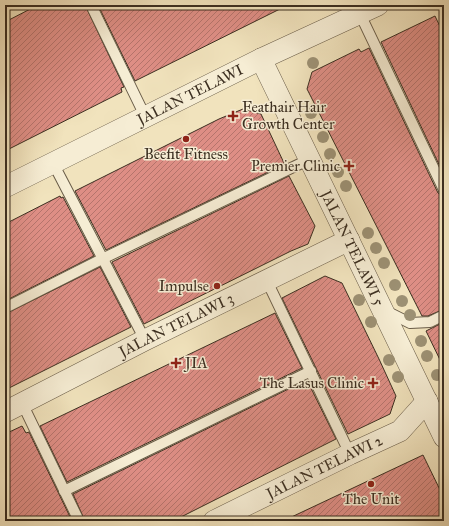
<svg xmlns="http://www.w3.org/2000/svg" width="449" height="526" font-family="'IM FELL Great Primer',serif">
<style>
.building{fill:url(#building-hatch);stroke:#3c2f21}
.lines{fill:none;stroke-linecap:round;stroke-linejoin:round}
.service-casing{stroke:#695c48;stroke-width:12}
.minor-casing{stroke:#695c48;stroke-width:22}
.service{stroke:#f6edd4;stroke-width:10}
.minor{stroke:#f6edd4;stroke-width:21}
.tree{fill:#9c9073}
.poi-dot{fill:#8f2418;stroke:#f6edd4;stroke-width:1.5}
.labels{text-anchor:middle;stroke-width:3;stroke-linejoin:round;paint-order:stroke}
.street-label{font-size:15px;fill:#3c2f21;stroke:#f6edd4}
.poi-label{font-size:15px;fill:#3c2f21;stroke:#f6edd4;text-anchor:end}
</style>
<defs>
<pattern id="building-hatch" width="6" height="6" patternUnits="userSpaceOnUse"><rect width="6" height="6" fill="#de8e85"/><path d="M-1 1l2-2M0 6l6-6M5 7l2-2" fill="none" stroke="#b5746c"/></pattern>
</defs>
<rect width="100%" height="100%" fill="#f1e3bd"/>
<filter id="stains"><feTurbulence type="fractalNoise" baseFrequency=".005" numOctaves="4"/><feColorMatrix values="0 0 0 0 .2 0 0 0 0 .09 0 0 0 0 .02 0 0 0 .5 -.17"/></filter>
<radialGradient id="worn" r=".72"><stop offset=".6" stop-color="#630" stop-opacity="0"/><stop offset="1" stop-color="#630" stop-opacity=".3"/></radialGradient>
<g class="building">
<path d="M38,5H85L124,87L121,88L122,92L5,151V22Z"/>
<path d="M98,5H288L135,81Z"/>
<path d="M435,16L444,35V175L381,42Z"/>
<path d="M369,48L438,193L444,196V309L428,316H422L307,89L312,72L359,49L361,52Z"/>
<path d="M243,109L261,114L284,163L283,165L106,250L75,191L219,119Z"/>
<path d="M289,176L315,226L308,244L291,251L144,324L112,262Z"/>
<path d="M60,196L61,198L63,197L94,256L5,301V224Z"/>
<path d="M100,267L131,327L5,390V314Z"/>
<path d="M325,276L342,283L379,359L396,396L390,414L348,434L282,298Z"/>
<path d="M275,313L302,368L67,482L40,426Z"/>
<path d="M444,322V368L426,331Z"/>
<path d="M307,380L336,439L173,521H85L73,494Z"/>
<path d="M22,426L26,433L29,432L72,521H5V434Z"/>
<path d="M423,455L444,498V521H283Z"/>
</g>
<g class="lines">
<defs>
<g id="service">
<path d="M91,5L145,116"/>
<path d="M360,14L444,190"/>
<path d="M53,163L145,340"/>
<path d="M266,279L350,454"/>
<path d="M5,308L102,259L310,159"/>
<path d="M386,311L410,323L430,322L444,315"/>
<path d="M22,403L79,521"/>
<path d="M64,491L311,371"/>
</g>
<g id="minor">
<path id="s1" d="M261,59L444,437"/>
<path id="s2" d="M5,187L261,59L378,5"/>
<path id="s3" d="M5,412L145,340L349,240"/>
<path id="s4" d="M214,521L350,454L400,431L427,401"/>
</g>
</defs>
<use href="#service" class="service-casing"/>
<use href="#minor" class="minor-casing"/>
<use href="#service" class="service"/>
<use href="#minor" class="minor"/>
</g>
<g class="tree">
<circle cx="313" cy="63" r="6"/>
<circle cx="311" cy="113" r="6"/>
<circle cx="323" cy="137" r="6"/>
<circle cx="330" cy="154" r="6"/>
<circle cx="338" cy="172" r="6"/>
<circle cx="346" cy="186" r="6"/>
<circle cx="368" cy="233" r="6"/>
<circle cx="376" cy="248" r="6"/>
<circle cx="384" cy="263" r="6"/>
<circle cx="395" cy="285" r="6"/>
<circle cx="359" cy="300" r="6"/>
<circle cx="402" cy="301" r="6"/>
<circle cx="410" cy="315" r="6"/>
<circle cx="371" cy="322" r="6"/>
<circle cx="421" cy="341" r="6"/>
<circle cx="427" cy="356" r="6"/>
<circle cx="389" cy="360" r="6"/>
<circle cx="437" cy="375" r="6"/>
<circle cx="398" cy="377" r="6"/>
</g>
<g class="poi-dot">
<path d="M231 110h4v4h4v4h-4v4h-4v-4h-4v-4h4z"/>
<circle cx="186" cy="139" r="4"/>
<path d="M347 160h4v4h4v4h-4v4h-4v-4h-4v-4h4z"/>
<circle cx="217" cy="286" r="4"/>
<path d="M174 357h4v4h4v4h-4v4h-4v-4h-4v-4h4z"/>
<path d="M371 377h4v4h4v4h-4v4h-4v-4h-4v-4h4z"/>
<circle cx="371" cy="484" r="4"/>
</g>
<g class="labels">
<g class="street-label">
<text dy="5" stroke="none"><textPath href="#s2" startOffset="207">JALAN TELAWI</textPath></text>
<text dy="5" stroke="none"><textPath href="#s1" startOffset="210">JALAN TELAWI 5</textPath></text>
<text dy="5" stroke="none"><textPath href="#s3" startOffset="192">JALAN TELAWI 3</textPath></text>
<text dy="5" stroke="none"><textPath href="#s4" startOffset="123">JALAN TELAWI 2</textPath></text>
</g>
<g class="poi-label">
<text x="242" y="112" text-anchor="start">Feathair Hair<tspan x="242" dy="17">Growth Center</tspan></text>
<text x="186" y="159" text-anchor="middle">Beefit Fitness</text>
<text x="340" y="171">Premier Clinic</text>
<text x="209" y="291">Impulse</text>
<text x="185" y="368" text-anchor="start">JIA</text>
<text x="364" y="388">The Lasus Clinic</text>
<text x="371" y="504" text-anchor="middle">The Unit</text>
</g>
</g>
<rect width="449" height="526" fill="none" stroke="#f1e3bd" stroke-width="20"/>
<rect x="6" y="6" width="437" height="514" fill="none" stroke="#3c2f21" stroke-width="2"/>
<rect x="10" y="10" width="429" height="506" fill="none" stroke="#3c2f21"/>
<rect width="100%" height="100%" filter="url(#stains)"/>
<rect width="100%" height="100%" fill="url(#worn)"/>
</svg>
